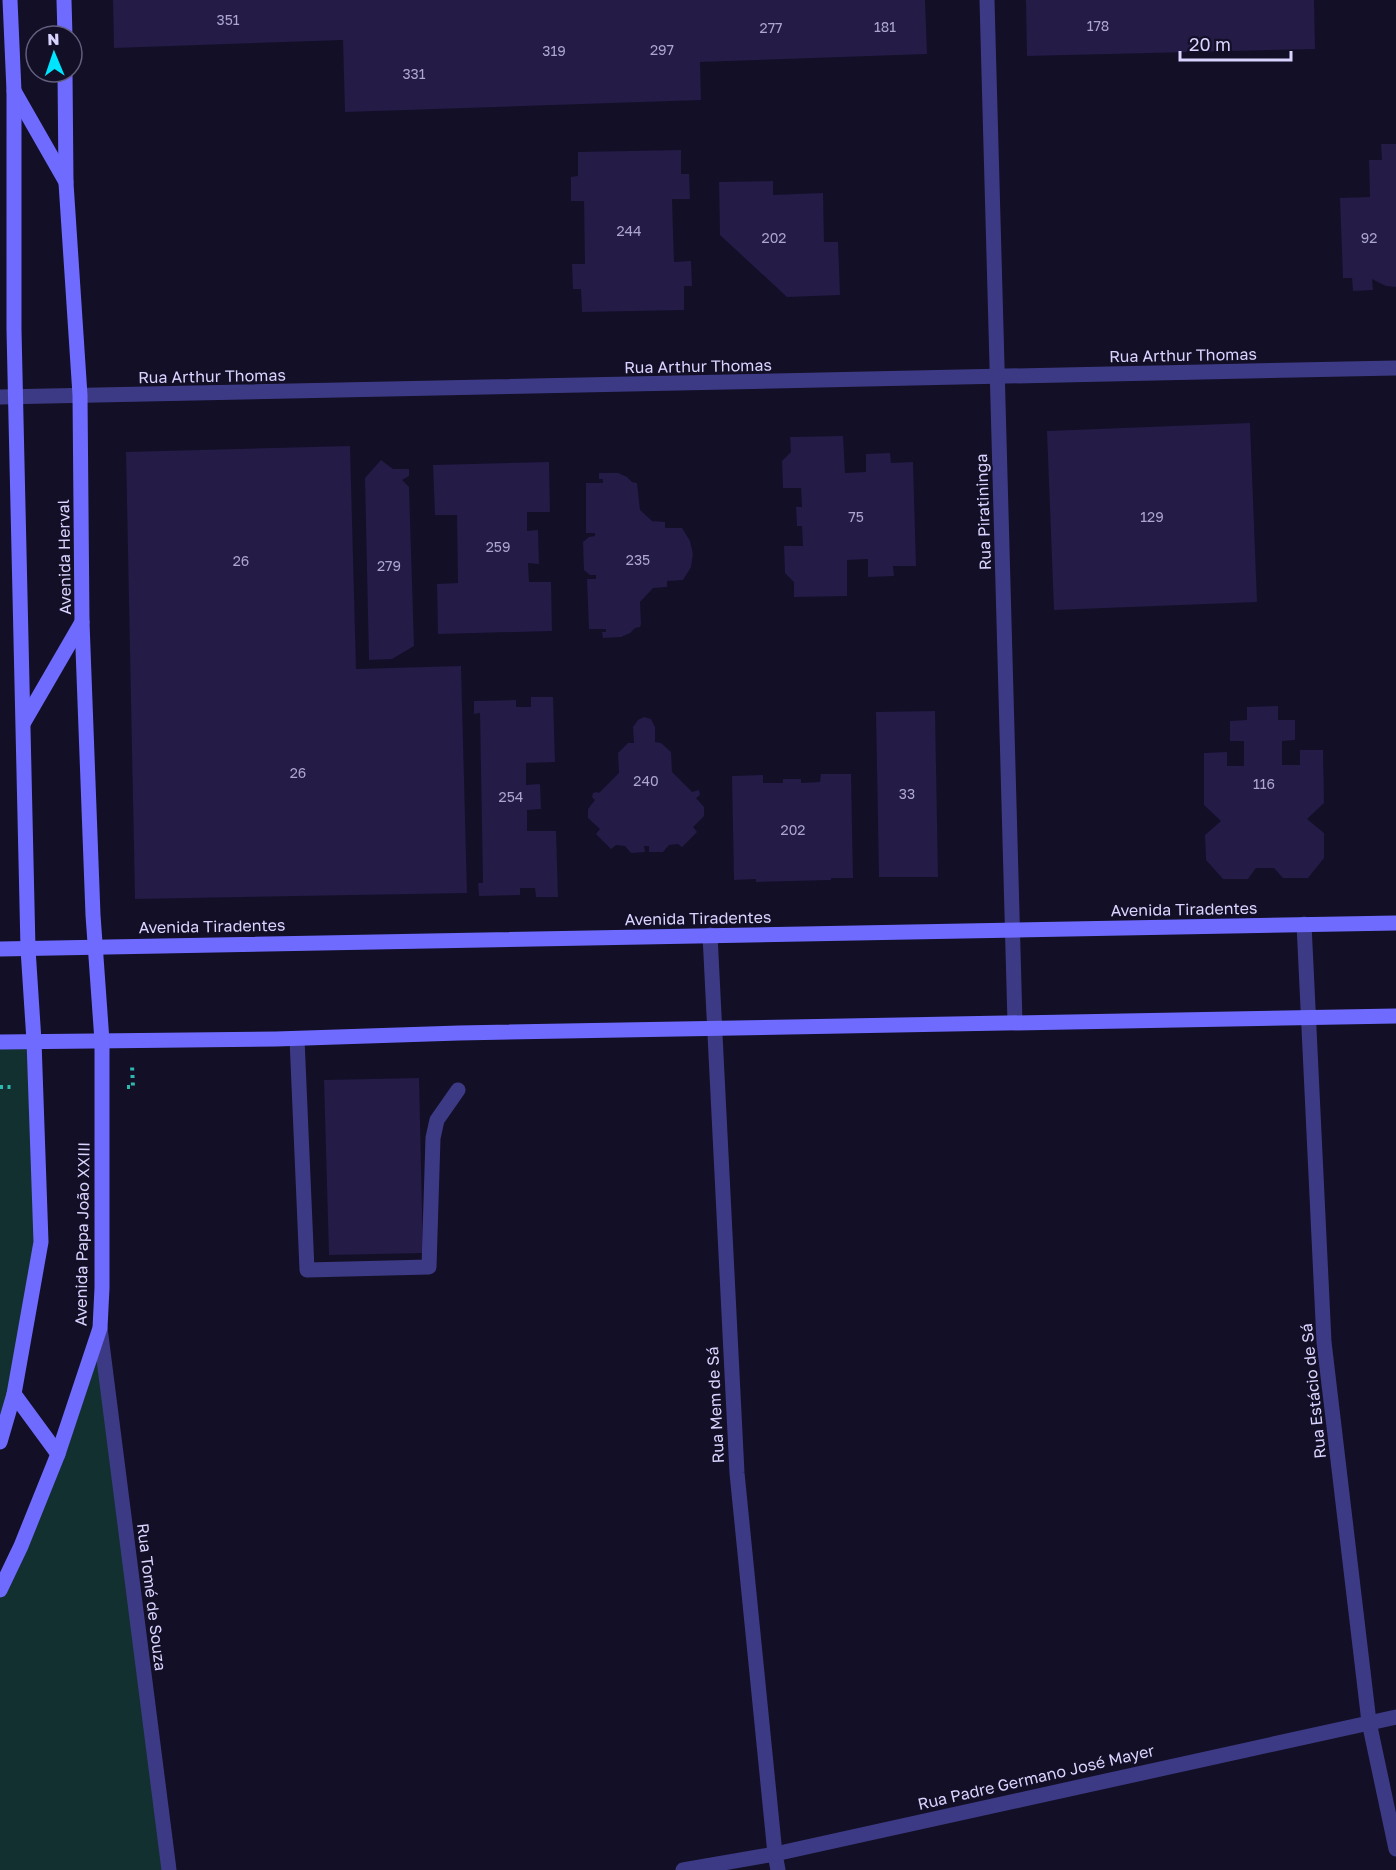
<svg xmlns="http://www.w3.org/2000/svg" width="1396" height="1870" font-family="'Golos Text',sans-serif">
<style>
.green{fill:#12302f}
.building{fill:#241b47}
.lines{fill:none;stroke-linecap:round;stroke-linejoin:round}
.path{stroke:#2fb8b0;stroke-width:4;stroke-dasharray:3 4.5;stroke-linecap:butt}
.service{stroke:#3d3a85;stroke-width:15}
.minor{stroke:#3d3a85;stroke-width:15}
.secondary{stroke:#6f6bff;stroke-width:15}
.labels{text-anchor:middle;stroke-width:4.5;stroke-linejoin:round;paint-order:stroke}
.number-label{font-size:14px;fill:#aca6d1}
.street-label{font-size:16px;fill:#d9d4ff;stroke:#130f26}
</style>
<rect width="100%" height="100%" fill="#130f26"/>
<g class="green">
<path d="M34,1041L41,1242L0,1442V1042Z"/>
<path d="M100,1328L169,1870H0V1590Z"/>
</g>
<g class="building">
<path d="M113,0H925L927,54L700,62L701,100L345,112L343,40L114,48Z"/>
<path d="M1026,0H1314L1315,49L1027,56Z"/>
<path d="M1381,144H1396V287L1386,286L1372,279L1373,290L1353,291L1352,278H1343L1340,198L1370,197L1369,160H1382Z"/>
<path d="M681,150V174H689L690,199H672L674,262L691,261L692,286H684V310L582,312L581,289H573L572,264H585L584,201H571V177L578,176V152Z"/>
<path d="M773,181V195L823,193L824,242H838L840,295L787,297L720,235L719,182Z"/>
<path d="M1250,423L1257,602L1054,610L1047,431Z"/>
<path d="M843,436L845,473L866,472V454L890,453L891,463L913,462L916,566H893L894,576L868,577V559L847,560V596L794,597V582L785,573L784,546H803L802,526H797L796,507H802L801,488H783L782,461L791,452L790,437Z"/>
<path d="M350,446L356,669L461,666L467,893L135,899L126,452Z"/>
<path d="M381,460L393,469H409V476L402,480L409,487L414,646L392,659L369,660L365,478Z"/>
<path d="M549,462L550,512H527V531L538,530L539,564L528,563L529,582H551L552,631L438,634L437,584L458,583L457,515H435L433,465Z"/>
<path d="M599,473H618L627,477L632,482L637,483L640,510L652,521L665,522V528H682L690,541L693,554L691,567L683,580L667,581V587L653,588L640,602L641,624L640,627L635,628L630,633L621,637L603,638L602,632H606V629H589L587,579H596V575H590L584,570L583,542L589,537L595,536V533H586V483H603V479H599Z"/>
<path d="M531,697H553L555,762L526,763V785L540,784L541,809L527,810V831H556L558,897H536L535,888H520V895L479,896L478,883H483L480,713L474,714V701L516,700V707H531Z"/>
<path d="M1278,706V720H1295V740L1282,741V765H1300V750H1323L1324,803L1307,819L1324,833V858L1308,878H1283L1274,868H1256L1248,879H1223L1206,860L1205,835L1221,821L1204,805V753L1227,752V766H1244V741H1230V721L1247,720V707Z"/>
<path d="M935,711L938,877H879L876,712Z"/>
<path d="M644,717L651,719L655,727V742L661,743L671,752L672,772L692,792L699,790L700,795L696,798L704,807V816L693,827L697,832L682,847L678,844L669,845L663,852H649V846H644L645,852L631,853L625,846L616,845L611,849L596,834L600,829L588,818V809L595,800L592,797L593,793L597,792L599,793L619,773L618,753L628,743H634L633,727L638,720Z"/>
<path d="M821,774H851L853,878H831V880L756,882V879L734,880L732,776L763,775V783H783V779H801V783L820,782Z"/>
<path d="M419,1078L423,1253L329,1255L324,1080Z"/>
</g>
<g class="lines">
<g class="path">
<path d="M0,1087H11"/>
<path d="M127,1087H133L132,1065"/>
</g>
<path class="service" d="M297,1039L307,1270L429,1267L433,1138L437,1120L458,1090"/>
<g class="minor">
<path d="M987,0L1015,1023"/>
<path d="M0,397L1396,368"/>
<path d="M1304,924L1324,1342L1369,1722L1396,1849"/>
<path d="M710,935L737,1473L775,1854L778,1870"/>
<path d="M100,1328L169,1870"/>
<path d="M683,1870L775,1854L1396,1717"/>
</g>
<g class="secondary">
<path d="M64,0L65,36"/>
<path d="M14,91L66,182"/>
<path d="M24,722L82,622"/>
<path d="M0,949L1396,923"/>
<path d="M0,1042L276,1039L459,1033L1396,1016"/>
<path d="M14,1394L58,1454"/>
<path d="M0,1442L14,1394L41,1242L34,1041L28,949L14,330V91L10,0"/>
<path d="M0,1590L21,1546L58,1454L100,1328L102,1288V1041L93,915L82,622L80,395L66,183L65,72"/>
</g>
</g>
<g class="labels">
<g class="number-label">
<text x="228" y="25">351</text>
<text x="1098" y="31">178</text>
<text x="885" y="32">181</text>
<text x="771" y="33">277</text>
<text x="662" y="55">297</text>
<text x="554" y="56">319</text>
<text x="414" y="79">331</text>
<text x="629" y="236">244</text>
<text x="774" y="243">202</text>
<text x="1369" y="243">92</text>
<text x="856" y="522">75</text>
<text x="1152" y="522">129</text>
<text x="498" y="552">259</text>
<text x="638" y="565">235</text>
<text x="241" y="566">26</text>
<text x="389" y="571">279</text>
<text x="298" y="778">26</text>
<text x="646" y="786">240</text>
<text x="1264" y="789">116</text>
<text x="907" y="799">33</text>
<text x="511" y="802">254</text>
<text x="793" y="835">202</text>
</g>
<g class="street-label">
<text transform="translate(1183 355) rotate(-1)" y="6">Rua Arthur Thomas</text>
<text transform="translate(698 366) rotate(-1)" y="6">Rua Arthur Thomas</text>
<text transform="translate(212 376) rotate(-1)" y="6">Rua Arthur Thomas</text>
<text transform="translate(983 512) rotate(-92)" y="6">Rua Piratininga</text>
<text transform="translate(64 557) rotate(-91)" y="6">Avenida Herval</text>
<text transform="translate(1184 909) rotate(-1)" y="6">Avenida Tiradentes</text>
<text transform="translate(698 918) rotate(-1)" y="6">Avenida Tiradentes</text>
<text transform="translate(212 926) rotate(-1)" y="6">Avenida Tiradentes</text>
<text transform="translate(82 1234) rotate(-89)" y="6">Avenida Papa João XXIII</text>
<text transform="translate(1313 1391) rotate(-96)" y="6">Rua Estácio de Sá</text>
<text transform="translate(715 1405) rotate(-93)" y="6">Rua Mem de Sá</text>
<text transform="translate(152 1597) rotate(83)" y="6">Rua Tomé de Souza</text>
<text transform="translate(1036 1777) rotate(-13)" y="6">Rua Padre Germano José Mayer</text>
</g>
</g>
<g transform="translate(54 54) rotate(358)"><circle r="28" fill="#130f26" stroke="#625e7d" stroke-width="1.5"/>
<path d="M0-4.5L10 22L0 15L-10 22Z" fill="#00e5ff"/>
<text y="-9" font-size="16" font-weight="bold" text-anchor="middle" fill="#d9d4ff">N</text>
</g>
<path d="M1180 51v9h111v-9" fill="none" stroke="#d9d4ff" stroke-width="3"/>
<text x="1189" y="51" font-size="18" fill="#d9d4ff" stroke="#130f26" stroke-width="4.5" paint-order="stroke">20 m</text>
</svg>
